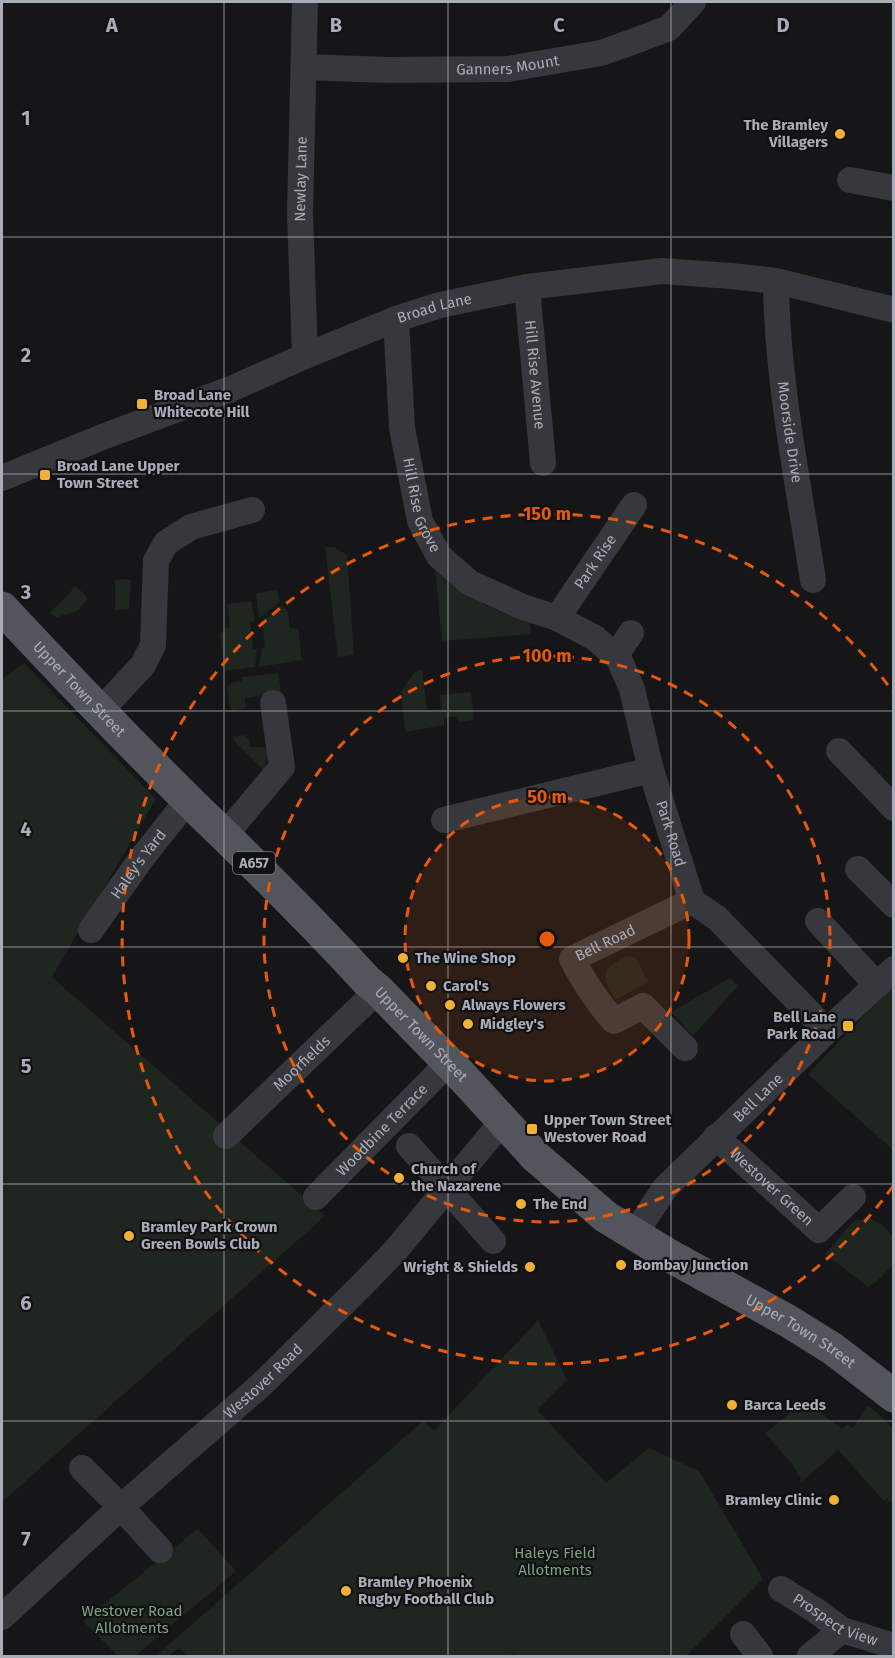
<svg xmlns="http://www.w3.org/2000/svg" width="895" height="1658" font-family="'Fira Sans',sans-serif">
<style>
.green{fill:#1e261f}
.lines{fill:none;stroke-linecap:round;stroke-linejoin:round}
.minor{stroke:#37383d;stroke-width:26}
.major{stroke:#53555c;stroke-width:33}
.grid{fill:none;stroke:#a8adb8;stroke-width:1.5;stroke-opacity:0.55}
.ring{fill:none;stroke:#e8590c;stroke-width:3;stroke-dasharray:10 8}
.poi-dot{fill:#f2b134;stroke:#111113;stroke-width:2}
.labels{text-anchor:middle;stroke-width:4.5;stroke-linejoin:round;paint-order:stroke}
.shield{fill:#111113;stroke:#7b7e86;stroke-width:1.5}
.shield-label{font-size:14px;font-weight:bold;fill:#a8adb8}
.street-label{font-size:15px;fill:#a8adb8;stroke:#111113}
.poi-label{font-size:15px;font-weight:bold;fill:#a8adb8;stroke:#111113;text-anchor:start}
.park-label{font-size:15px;fill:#7fa381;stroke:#111113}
.grid-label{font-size:20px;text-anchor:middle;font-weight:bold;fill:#a8adb8;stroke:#111113;stroke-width:4.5;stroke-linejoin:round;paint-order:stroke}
.centre{fill:#e8590c;stroke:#111113;stroke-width:3}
.ring-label{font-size:18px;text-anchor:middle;font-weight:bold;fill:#e8590c;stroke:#111113;stroke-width:4.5;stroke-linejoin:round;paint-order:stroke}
</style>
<rect width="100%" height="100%" fill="#161618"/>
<g class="green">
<path d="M325,547H334L347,555L354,655L338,657Z"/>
<path d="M435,568C455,585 474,601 498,611C508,615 520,617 530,622L531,634L442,641Z"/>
<path d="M123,579L131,580L129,609L115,610V580Z"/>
<path d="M74,586L85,594L87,599C83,604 79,612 72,613C65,615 64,613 58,618L49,613L70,593Z"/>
<path d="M277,590L279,602L259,619L256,593Z"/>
<path d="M251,601L254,615V621L250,623L253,649H257L255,667L225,671L220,633L225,632V628L230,627L227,604Z"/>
<path d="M282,605L288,612L290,628L298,629L302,660L259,667L262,648L265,647L262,622Z"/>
<path d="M24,663L156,799L52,977L325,1216L2,1502V679Z"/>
<path d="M422,669L427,710L442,709L440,695L471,692L474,720L458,722V716L444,718V725L405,732L401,692L414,673Z"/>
<path d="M278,673L281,692L245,698V708L233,711L230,709L227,688L231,683L242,681V677Z"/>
<path d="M244,735L248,738L250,747H264L268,752L264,771L234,741L233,737Z"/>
<path d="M627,956L635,957L648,982L615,1000C602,973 599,970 627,956Z"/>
<path d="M730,978L738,986L693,1036L671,1012Z"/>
<path d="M893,986V1150L808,1074Z"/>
<path d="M869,1218L882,1225L893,1236L894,1264L877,1281L868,1287L825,1254L854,1221Z"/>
<path d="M538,1320L567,1380L537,1410L606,1483L649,1448L699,1471L763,1579L686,1656H517L510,1650L515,1656H187L179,1648L168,1656H156L423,1421L434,1431Z"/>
<path d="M821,1401L827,1405L821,1413L842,1429L847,1424L853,1428L868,1405L893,1428L894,1501L891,1503L887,1498L884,1501L838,1450L802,1482L793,1465L765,1433L804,1402Z"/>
<path d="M198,1529L236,1571L135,1656H118L83,1621Z"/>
</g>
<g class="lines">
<g class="minor">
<path id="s1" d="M304,67L387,70L508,69L601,53L632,42L669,28L693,2"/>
<path d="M850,180L894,188"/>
<path id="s2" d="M776,281C777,382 798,481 813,580"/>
<path id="s3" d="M527,287L543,463"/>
<path id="s4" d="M396,319L402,428L420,521L439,556L470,583L523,607L557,618L595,638L619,659L632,689L651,770L692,901L717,918L827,1031"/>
<path id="s5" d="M305,356L300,213L305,2"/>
<path id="s6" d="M2,478L105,436L231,389L305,356L396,319L440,305L527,287L662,271L731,276L776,281L894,310"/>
<path id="s7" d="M557,618L634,505"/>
<path d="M616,655L631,633"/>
<path d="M100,711L143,665L153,645L156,561L166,543L191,527L252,510"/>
<path d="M839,751L894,808"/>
<path d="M444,820L651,770"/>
<path d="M224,836L282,767L273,703"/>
<path d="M858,869L894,905"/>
<path d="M818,921L877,985"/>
<path id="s8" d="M91,930L141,859L188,800"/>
<path id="s9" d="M685,1048L643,1006L614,1021C597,1002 584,982 572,959L692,901"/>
<path id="s10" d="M226,1136L378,990"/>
<path id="s11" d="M716,1137L819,1230L853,1197"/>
<path d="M409,1146L493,1241"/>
<path id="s12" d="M316,1197L448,1063"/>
<path id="s13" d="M634,1235L665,1188L827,1031L894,969"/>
<path d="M82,1468L121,1507L160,1550"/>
<path id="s14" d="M781,1589L815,1610L842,1630L894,1646"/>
<path id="s15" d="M2,1617L121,1507L261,1385L363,1284L395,1251L502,1122"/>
<path d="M743,1634L760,1656"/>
<path d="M810,1656L842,1630"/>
</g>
<path class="major" id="s16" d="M2,608C74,685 148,762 224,835C273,883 321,931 367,981L378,990L459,1073L536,1157L606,1217L672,1257L788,1321L833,1349L894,1396"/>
</g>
<path class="grid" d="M224,2V1656M448,2V1656M671,2V1656M2,237H894M2,474H894M2,711H894M2,947H894M2,1184H894M2,1421H894"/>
<circle cx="547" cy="939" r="142" fill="#e8590c" fill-opacity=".12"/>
<g class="ring">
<circle cx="547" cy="939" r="142"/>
<circle cx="547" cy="939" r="283"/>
<path d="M893 1186A425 425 0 1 1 893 692"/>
</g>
<g class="poi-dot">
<circle cx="840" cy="134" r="6"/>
<rect x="136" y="398" width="12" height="12" rx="3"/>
<rect x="39" y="469" width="12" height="12" rx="3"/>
<circle cx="403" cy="958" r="6"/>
<circle cx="431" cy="986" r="6"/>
<circle cx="450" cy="1005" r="6"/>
<circle cx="468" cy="1024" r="6"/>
<rect x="842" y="1020" width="12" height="12" rx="3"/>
<rect x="526" y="1123" width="12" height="12" rx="3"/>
<circle cx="399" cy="1178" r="6"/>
<circle cx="521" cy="1204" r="6"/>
<circle cx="129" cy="1236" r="6"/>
<circle cx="621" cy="1265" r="6"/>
<circle cx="530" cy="1267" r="6"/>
<circle cx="732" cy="1405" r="6"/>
<circle cx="834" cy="1500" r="6"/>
<circle cx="346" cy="1591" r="6"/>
</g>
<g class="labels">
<rect class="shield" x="233" y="852" width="42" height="22" rx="4.5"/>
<g class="shield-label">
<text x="254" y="868">A657</text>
</g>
<g class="street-label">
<text dy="5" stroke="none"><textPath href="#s1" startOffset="204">Ganners Mount</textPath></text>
<text dy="5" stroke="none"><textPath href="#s5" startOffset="177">Newlay Lane</textPath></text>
<text dy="5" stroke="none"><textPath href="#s6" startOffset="465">Broad Lane</textPath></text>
<text dy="5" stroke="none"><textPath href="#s3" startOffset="88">Hill Rise Avenue</textPath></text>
<text dy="5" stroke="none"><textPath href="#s2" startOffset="152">Moorside Drive</textPath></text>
<text dy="5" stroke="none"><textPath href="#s4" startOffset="189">Hill Rise Grove</textPath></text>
<text dy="5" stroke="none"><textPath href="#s7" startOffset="68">Park Rise</textPath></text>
<text dy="5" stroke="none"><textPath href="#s16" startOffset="112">Upper Town Street</textPath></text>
<text dy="5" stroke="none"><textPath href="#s4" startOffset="636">Park Road</textPath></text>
<text dy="5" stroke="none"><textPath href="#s8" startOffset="81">Haley's Yard</textPath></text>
<text dy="5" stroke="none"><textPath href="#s9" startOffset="204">Bell Road</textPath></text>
<text dy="5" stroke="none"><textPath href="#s16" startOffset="598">Upper Town Street</textPath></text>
<text dy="5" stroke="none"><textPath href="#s10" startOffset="105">Moorfields</textPath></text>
<text dy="5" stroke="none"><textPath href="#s13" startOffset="186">Bell Lane</textPath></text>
<text dy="5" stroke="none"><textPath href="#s12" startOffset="94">Woodbine Terrace</textPath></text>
<text dy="5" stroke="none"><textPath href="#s11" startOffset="75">Westover Green</textPath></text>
<text dy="5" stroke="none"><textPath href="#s16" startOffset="1084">Upper Town Street</textPath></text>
<text dy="5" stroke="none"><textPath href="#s15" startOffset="352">Westover Road</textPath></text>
<text dy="5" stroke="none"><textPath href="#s14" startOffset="63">Prospect View</textPath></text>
</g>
<g class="poi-label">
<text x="828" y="130" text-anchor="end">The Bramley<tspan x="828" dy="17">Villagers</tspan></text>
<text x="154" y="400">Broad Lane<tspan x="154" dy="17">Whitecote Hill</tspan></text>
<text x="57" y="471">Broad Lane Upper<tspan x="57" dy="17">Town Street</tspan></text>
<text x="415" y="963">The Wine Shop</text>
<text x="443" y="991">Carol's</text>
<text x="462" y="1010">Always Flowers</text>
<text x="836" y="1022" text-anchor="end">Bell Lane<tspan x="836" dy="17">Park Road</tspan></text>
<text x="480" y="1029">Midgley's</text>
<text x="544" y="1125">Upper Town Street<tspan x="544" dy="17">Westover Road</tspan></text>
<text x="411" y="1174">Church of<tspan x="411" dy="17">the Nazarene</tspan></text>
<text x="533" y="1209">The End</text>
<text x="141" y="1232">Bramley Park Crown<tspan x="141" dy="17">Green Bowls Club</tspan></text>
<text x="633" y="1270">Bombay Junction</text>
<text x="518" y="1272" text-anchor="end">Wright &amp; Shields</text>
<text x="744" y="1410">Barca Leeds</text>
<text x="822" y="1505" text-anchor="end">Bramley Clinic</text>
<text x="358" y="1587">Bramley Phoenix<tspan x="358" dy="17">Rugby Football Club</tspan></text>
</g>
<g class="park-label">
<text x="555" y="1558">Haleys Field<tspan x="555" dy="17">Allotments</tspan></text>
<text x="132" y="1616">Westover Road<tspan x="132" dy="17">Allotments</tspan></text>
</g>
</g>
<g class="grid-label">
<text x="112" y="32">A</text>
<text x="336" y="32">B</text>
<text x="559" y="32">C</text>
<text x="783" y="32">D</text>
<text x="26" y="125">1</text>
<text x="26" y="362">2</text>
<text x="26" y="599">3</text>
<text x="26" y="836">4</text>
<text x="26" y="1073">5</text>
<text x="26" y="1310">6</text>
<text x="26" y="1546">7</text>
</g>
<circle cx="547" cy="939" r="9" class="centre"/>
<g class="ring-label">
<text x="547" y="520">150 m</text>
<text x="547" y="662">100 m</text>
<text x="547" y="803">50 m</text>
</g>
<rect width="895" height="1658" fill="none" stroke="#a8adb8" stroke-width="6"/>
</svg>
